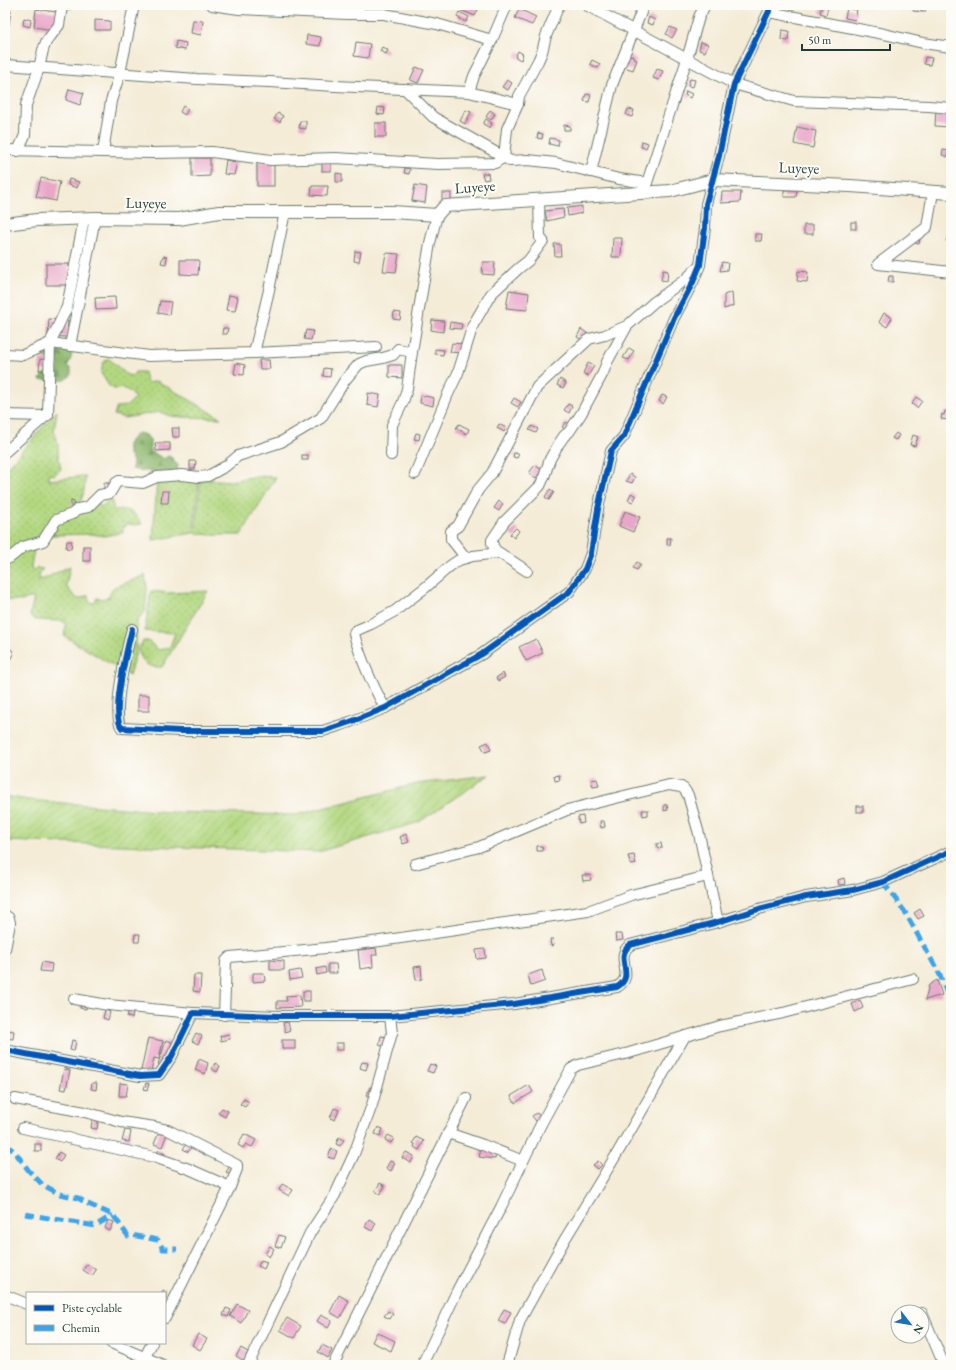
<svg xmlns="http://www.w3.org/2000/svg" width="956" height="1370" font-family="'EB Garamond',serif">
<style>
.grass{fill:url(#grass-dots);stroke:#698a5a}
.forest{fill:url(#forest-firs);stroke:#567a52}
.garden{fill:url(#garden-furrows);stroke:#698a5a}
.building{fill:#eaa6c9}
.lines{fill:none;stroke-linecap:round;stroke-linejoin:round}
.minor-casing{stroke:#6a7a6d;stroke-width:12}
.tertiary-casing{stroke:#6a7a6d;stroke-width:14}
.minor{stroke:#fff;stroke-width:10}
.tertiary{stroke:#fff;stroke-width:12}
.quiet{stroke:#3da4eb;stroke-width:5;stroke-dasharray:10 5;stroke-linecap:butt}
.cycleway-casing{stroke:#fdfcf7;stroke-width:8}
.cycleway{stroke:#0057b8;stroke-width:6}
.labels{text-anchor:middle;stroke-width:4;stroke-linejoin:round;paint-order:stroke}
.street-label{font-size:15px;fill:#1f3d34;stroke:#fdfcf7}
</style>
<defs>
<pattern id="grass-dots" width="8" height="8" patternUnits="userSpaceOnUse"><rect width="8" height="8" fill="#b3d881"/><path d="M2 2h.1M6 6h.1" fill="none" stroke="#9aba70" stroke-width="1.8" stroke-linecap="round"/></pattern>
<pattern id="forest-firs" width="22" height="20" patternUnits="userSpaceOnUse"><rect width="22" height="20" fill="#8eb86f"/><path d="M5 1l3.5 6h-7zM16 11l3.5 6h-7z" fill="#73975c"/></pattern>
<pattern id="garden-furrows" width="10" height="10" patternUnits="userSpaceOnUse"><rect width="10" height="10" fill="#b3d881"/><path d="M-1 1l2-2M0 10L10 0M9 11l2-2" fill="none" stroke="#9aba70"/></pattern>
</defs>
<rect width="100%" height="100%" fill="#fdfcf7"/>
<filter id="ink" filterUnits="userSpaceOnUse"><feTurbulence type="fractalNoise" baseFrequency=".025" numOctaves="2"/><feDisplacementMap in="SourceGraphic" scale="8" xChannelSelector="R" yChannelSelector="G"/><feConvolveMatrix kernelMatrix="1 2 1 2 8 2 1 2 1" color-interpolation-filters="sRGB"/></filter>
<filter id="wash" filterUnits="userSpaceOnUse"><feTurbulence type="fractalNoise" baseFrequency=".012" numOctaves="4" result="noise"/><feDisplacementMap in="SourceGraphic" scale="16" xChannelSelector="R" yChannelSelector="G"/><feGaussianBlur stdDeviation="0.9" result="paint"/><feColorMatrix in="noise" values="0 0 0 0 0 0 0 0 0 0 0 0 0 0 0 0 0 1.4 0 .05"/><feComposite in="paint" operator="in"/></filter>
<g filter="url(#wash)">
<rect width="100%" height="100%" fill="#f4ecd7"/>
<g class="grass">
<path d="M108,358L127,375L133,376L135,372H144L146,381L148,383L157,381L221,418L182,417L170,416L160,412L124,418L114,415L117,407L127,406L135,398C129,389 124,387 114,389L109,386L101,373L103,363Z"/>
<path d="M57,411L54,432L58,444V453L61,469L54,475L48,474L49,480L85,476C85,488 84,496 78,506L97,502L101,507L111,498L114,510C129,509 134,511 142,524L134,525L127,524L123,527V532L104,536L92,534L53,535L46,537L35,544L31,566L33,571L36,568L43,569L39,573V579H44L70,566L66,586L73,595L78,599L88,595L89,602L94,603L97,598L103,599L109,597C110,595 111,590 113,588C115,586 140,578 145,575L147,588L145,612L137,620L136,652L129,675L64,636L66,626L64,621L36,620L30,616L34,598H28L22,601L5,600V465H9Z"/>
<path d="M256,476L276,477L241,535H211L195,533L201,479L231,481Z"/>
<path d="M157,479L199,480L193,533L153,540Z"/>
<path d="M151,591L169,593L208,591L162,667C147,668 143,663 138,650L143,641H148L159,650L170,647L175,633L145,631Z"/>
</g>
<g class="forest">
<path d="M46,345L55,348L59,347L72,354L70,361L67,366L71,369V375L66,380H61L52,387L50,380H40L43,374C51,373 55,370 59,364L57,356L47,358L38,353Z"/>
<path d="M138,433L146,435L150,440V454L152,452L164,459L168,456L172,458L174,462L178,465L177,471C173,473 137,471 132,469L133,461C124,449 127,442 138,433Z"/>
</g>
<path class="garden" d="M489,775L419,822L318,852L5,841V796L28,800L168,812L296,815L416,784Z"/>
<g id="blocks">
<g class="building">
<path d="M462,5H480L475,16L460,10Z"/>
<path d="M822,5L828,7L826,15L820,13Z"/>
<path d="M914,5H926L925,12L913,11Z"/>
<path d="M847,8L857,10L855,20L845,18Z"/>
<path d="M5,9L11,10L9,25H5Z"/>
<path d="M36,9L56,12L54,30L34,27Z"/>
<path d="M519,9L536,17L532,25L515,18Z"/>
<path d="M459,12L469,17L466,22L457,17Z"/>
<path d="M649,17L655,20L653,25L647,23Z"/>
<path d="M24,18L31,20L30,27L23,25Z"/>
<path d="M95,20L110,21V30H95Z"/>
<path d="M193,20L203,21L201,35L191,33Z"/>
<path d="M670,27L677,30L672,38L666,34Z"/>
<path d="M782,30L789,31L788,41L781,40Z"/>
<path d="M307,35L321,37L320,46L306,44Z"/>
<path d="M176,41L186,43L185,50L175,48Z"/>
<path d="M356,42L370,44L368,58L354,56Z"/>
<path d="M701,42L708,44L705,52L699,50Z"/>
<path d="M382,47L388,50L386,54L380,51Z"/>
<path d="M518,51L523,54L521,60L515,57Z"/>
<path d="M629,55L633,56L634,59L637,60L633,70L624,67Z"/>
<path d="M925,57L932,58L930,65L924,64Z"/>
<path d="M592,60L600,64L598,68L590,64Z"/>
<path d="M416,67L424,70L418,83L410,80Z"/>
<path d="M657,69L663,71L659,80L653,78Z"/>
<path d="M690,79L695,80L693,87L688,86Z"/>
<path d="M507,80L512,83L508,90L502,87Z"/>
<path d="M69,89L84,93L80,105L66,100Z"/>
<path d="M686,91L692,94L690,98L685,95Z"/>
<path d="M586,94L591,95L589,102L584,101Z"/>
<path d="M183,106L188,109L185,115L180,112Z"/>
<path d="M378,107L385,108L384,115L377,114Z"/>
<path d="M936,108L951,109L950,127L935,126Z"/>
<path d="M628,109L634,110L632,117L626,115Z"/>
<path d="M466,110L471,112L465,124L460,121Z"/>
<path d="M490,110L495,114L491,120L486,117Z"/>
<path d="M278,113L283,116L280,122L274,119Z"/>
<path d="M486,119L492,123L490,128L483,124Z"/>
<path d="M300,121H306V129L299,128Z"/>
<rect x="375" y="123" width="11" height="14"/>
<path d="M564,125L570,126V130H564Z"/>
<path d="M797,127L816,131L813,148L794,144Z"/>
<path d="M538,133L543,134L542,139L537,138Z"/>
<path d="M550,138L559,140L558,146L549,144Z"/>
<path d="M642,141L648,143L646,148L641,147Z"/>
<path d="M943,150L949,151L947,157L942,155Z"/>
<path d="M192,158H210V176L192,177Z"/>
<path d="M226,160L237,162L234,175L224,174Z"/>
<rect x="257" y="162" width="17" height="24"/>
<rect x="322" y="163" width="9" height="8"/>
<path d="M5,164L8,165L6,178H5Z"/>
<path d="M405,168L410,169L409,174L404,173Z"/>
<path d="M336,173L342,174V182H336Z"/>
<path d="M488,173L489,179L484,180L482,174Z"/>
<path d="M41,178L60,182L56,201L36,197Z"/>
<path d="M69,179L79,182L77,188L68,185Z"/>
<path d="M415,185L427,187L425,203L412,201Z"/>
<path d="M312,186H328L327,196L311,195Z"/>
<path d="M784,190H797L796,197H784Z"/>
<path d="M722,192H741L740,202L721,203Z"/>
<rect x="442" y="193" width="9" height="8"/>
<path d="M582,206V213L568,216L567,208Z"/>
<path d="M563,209L564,217L547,221L545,211Z"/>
<rect x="851" y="222" width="5" height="7"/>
<rect x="804" y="225" width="9" height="9"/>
<path d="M755,234H762L761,241H755Z"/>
<path d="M948,236L951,237V243L946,241Z"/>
<path d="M916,237L920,238L919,244L915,243Z"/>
<path d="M613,238H622L621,257H612Z"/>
<path d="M554,244H560L561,256H555Z"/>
<path d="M355,251L361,252L359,262L354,261Z"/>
<path d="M386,253L399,254L396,272L383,271Z"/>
<path d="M163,256L167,257L166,264L161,263Z"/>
<path d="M180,260H199L198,275L180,274Z"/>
<path d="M483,262H495L494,275L482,274Z"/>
<path d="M722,262L728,263L727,270L720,271Z"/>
<rect x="46" y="264" width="23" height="21"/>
<path d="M663,270L668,271L667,281L661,280Z"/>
<path d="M798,271L808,272L807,282L797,281Z"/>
<path d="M889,276H893V282H888Z"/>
<path d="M509,290L529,293L527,310L506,308Z"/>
<path d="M732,292L733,306L724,309V295Z"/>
<path d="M229,295L238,297L235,311L226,310Z"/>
<path d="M115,297L116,309L96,310L95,298Z"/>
<path d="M160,301L171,302L169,315L158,313Z"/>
<path d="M394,312L401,313L400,320L393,319Z"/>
<path d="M884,313L892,318L887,327L879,322Z"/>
<path d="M49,319L68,321L67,337L48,336Z"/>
<path d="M432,320L444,321L443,332L431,330Z"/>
<path d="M450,322L462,324L461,329L449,328Z"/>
<path d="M223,328H228L227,334H222Z"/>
<path d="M581,329L587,333L582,340L577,337Z"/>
<path d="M306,330L313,331L311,340L304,339Z"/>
<path d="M452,343L463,344L461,353L450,352Z"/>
<path d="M629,348L634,351L629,360L623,358Z"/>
<path d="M435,349L444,350L443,355L435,354Z"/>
<path d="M40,359L48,360L46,371L39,370Z"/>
<path d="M259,360H269L270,369H260Z"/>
<path d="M236,363L245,365L244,375L234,374Z"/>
<path d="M588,363L594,366L588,376L583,373Z"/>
<path d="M389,365H402V378L389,377Z"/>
<path d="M324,368L331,369L330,377L323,376Z"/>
<path d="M560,379L566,383L563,388L557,385Z"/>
<path d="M368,393L380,395L378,407L367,405Z"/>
<path d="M421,395L434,398L433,406L420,403Z"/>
<path d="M662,395L667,397L663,404L659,401Z"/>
<path d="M916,397L922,401L917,408L912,404Z"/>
<path d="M514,398L521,402L518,407L511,403Z"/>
<path d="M568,404L572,406L569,413L564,410Z"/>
<path d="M945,411L950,412L948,420L941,419L942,414L944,415Z"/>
<path d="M566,422L570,425L567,430L562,427Z"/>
<path d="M459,424L469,429L467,434L456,428Z"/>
<path d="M499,424L506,428L504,432L497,428Z"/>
<path d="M532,426L538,429L536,433L529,430Z"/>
<path d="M172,428H179V437H173Z"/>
<path d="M416,433L420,434L419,440L414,439Z"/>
<path d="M896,433L899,435L896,440L892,438Z"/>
<path d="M913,435L918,437L915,446L910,445Z"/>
<path d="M155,443H170V450L156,451Z"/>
<path d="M514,453L519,454L517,458L513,457Z"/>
<rect x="302" y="455" width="6" height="5"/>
<path d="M190,461H196L195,469H190Z"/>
<path d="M535,465L542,470L536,478L529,473Z"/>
<path d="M630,474L635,477L632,483L626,481Z"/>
<rect x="104" y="483" width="5" height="8"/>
<path d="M550,489L554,492L549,500L545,497Z"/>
<path d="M162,491H169L168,503H161Z"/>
<path d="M631,493L636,496L633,502L628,500Z"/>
<rect x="71" y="501" width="3" height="5"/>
<path d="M499,501L503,504L499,511L494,508Z"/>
<path d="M625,511L640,517L633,532L619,526Z"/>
<path d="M516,528L519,531L514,538L510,534Z"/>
<path d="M667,538H671L670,545H667Z"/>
<path d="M67,541H72L71,549L66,548Z"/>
<rect x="83" y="546" width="7" height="15"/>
<path d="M637,562L641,565L637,570L633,568Z"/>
<path d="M536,639L543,653L526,661L519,647Z"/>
<path d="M503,673L505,677L498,681L496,678Z"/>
<rect x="138" y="695" width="11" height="16"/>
<path d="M488,742L491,750L485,752L481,745Z"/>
<path d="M559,775L560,780L555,781L554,776Z"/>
<path d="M597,779L599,786L593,787L591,780Z"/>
<path d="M664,805H667L668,810L664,811Z"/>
<rect x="857" y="806" width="6" height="6"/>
<path d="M642,810H648V815L643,816Z"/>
<path d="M583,816L584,823L579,824L578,817Z"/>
<path d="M600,821H604L605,827L601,828Z"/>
<path d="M406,834L409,842L403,844L400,837Z"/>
<path d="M661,843L662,848L658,849L656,844Z"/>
<path d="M537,846H542L543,851H537Z"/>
<path d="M634,855L636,864L631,865L628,856Z"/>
<path d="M582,875H590L591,880L583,881Z"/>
<path d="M844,878L845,884L839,885L838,880Z"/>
<path d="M920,909L924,916L918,919L914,913Z"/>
<path d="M135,934H140L139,942H134Z"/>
<path d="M615,934H622L623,940L616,941Z"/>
<path d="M550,939H553L554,945L551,946Z"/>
<path d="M376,948L377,955H372L373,967L360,969L358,950Z"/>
<path d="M485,949L486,958L477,959L476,950Z"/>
<path d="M270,960L284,961V970H270Z"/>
<path d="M42,962L52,964L51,972L40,971Z"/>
<path d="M328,964H336L337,973H328Z"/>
<path d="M421,966L422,979L416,980L414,967Z"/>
<path d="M325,967L326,973L317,975L316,969Z"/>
<path d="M300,970L302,978L290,980L289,972Z"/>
<path d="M542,970L545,981L531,986L528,975Z"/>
<path d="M253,973H264L265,981L253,982Z"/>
<path d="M194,975H201L200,992L193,991Z"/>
<path d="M937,980L942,995L925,1000L929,985Z"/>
<rect x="303" y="991" width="7" height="10"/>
<path d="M300,995L301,1007L277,1008V1001H287L286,996Z"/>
<path d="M860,1000L863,1008L855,1012L852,1004Z"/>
<path d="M81,1002L88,1003L86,1009L80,1008Z"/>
<path d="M129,1008L134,1009L132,1018L127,1017Z"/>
<path d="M105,1010L110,1012L108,1020L103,1018Z"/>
<path d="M288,1022L290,1030L285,1032L283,1023Z"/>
<path d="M7,1030L14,1031L13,1039L5,1038Z"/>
<path d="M196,1033L202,1036L198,1044L192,1041Z"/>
<path d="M229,1034L230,1039L221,1041L220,1036Z"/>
<path d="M381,1036L388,1037L386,1047L379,1045Z"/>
<path d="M148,1038L163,1041L159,1059L154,1058L151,1072L141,1070Z"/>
<path d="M72,1040L76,1041L74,1051L70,1050Z"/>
<path d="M166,1040L172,1042L165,1066L158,1064Z"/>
<rect x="282" y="1040" width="13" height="9"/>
<rect x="336" y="1043" width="7" height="7"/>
<path d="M199,1059L208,1063L205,1074L195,1070Z"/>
<path d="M362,1062L368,1063L366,1070L360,1068Z"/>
<path d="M215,1063L220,1066L217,1072L212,1069Z"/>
<path d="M430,1064L436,1066L433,1073L427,1071Z"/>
<path d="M64,1069L70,1070L66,1090L60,1089Z"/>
<path d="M92,1083H97L96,1090L91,1089Z"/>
<path d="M120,1083L128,1084L126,1096H119Z"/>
<path d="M146,1083L149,1084L147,1090L144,1089Z"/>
<path d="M529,1085L533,1092L515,1103L511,1096Z"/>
<path d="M370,1087L375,1090L370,1098L366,1095Z"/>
<path d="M244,1099L249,1102L245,1107L240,1104Z"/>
<path d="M222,1108L228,1111L225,1117L218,1113Z"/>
<path d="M334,1108L339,1110L335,1120L330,1118Z"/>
<path d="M537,1113L541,1118L536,1121L532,1116Z"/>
<path d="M93,1115L99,1116L97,1129L91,1128Z"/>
<path d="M378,1127L383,1129L380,1136L375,1134Z"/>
<path d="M125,1130L131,1131L129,1142L122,1141Z"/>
<path d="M159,1132L167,1134L162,1147L154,1144Z"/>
<path d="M244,1134L256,1140L252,1147L246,1144L243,1148L238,1145Z"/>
<path d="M388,1135L394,1138L391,1143L385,1140Z"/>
<path d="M339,1137L344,1140L340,1146L336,1144Z"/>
<path d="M416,1137L424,1141L419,1150L414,1147L415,1144L413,1143Z"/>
<path d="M187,1143L192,1146L188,1152L183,1149Z"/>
<rect x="35" y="1144" width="6" height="7"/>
<path d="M331,1149L337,1151L334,1159L328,1157Z"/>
<path d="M481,1149L496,1151L495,1159L479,1157Z"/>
<path d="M159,1150L165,1154L162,1158L156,1154Z"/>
<path d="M59,1152L64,1155L60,1162L55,1159Z"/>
<path d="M406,1152L414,1156L411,1163L402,1158Z"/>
<path d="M390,1161L395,1163L391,1171L386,1168Z"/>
<path d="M598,1161L602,1165L598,1169L593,1165Z"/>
<path d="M230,1166L234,1169L231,1174L226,1172Z"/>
<path d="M380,1183L385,1186L380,1194L375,1191Z"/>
<path d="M282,1184L293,1190L289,1196L279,1190Z"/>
<path d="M369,1219L376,1223L372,1231L365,1227Z"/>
<path d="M108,1220L114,1222L110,1231L105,1228Z"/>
<path d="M279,1235L285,1237L281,1248L275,1246Z"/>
<path d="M270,1246L274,1249L269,1257L265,1254Z"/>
<path d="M261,1260L267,1262L264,1269L258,1266Z"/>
<path d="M87,1264L96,1270L92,1276L83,1270Z"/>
<path d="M163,1290L168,1293L165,1299V1293H161Z"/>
<path d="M339,1295L349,1301L340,1318L330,1312Z"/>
<path d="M237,1304L248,1310L241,1323L230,1316Z"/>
<path d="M226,1308L231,1310L228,1317L223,1315Z"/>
<path d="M504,1309L511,1312L505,1324L498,1321Z"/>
<path d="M388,1311L393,1314L390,1319L384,1316Z"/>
<path d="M321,1315L332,1321L328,1328L317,1321Z"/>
<path d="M287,1318L301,1326L294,1338L280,1330Z"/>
<path d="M377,1332L395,1341L391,1351L372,1342Z"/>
<path d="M198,1334L207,1339L200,1350L192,1345Z"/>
<path d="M322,1345L332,1350L328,1358L318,1352Z"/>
<path d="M241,1348L248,1352L244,1361L236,1356Z"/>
</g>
</g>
</g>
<g filter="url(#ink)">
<use href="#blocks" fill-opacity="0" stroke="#6a7a6d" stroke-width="1"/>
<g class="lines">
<defs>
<g id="minor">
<path d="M212,5L239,9L347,14H384L437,24L492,40"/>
<path d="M586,5L734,84L794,101L929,106L951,108"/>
<path d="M769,12L884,34L923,43L951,47"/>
<path d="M5,65L197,79L270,82L335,86L469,92L518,104"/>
<path d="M405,89L433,117L504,157L507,129L518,104L519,96L538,61L542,52L546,36L559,5"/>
<path d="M469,92L474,76L492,40L507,5"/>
<path d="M5,150L153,153L212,152L271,160L335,158L438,164L495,163L504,157L510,161L528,160L556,163L619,179L647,183"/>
<path d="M18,151L25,135L26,105L39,68L43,50L46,42L59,25L62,7L67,5"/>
<path d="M103,152L111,101L120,73L134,5"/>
<path d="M591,172L612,85L644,5"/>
<path d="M645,189L687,59L699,17L705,5"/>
<path d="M933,192L927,227L878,264L951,272"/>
<path d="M70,346L95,218"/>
<path d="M254,353L376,347"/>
<path d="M5,354L23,355L50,343L149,356L254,353L269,290L285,212"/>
<path d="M5,415L46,416L48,415L50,343L67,307L84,219"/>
<path d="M5,452L46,416"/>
<path d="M391,455L392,425L403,402L407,389L412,352L430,243L437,215"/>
<path d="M415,474L448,394L458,373L473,325L491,294L519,268L528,261L543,241L540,238L539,200"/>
<path d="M466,558L451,539V531L458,526L478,490L492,473L537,387L589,339L605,335L627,326"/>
<path d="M5,560L11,557L23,547L43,541L56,520L72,514L78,509L88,507L100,495L110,493L116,483L119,481L143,483L157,477L182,475L199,477L208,476L226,466L238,456L281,442L321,418L345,380L359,364L366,361L383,358L393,355L398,349L412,352"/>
<path d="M527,571L495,550L492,543V540L504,522L540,486L544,477L550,459L558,445L564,436L569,432L581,414L603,373L607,362L627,326L654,302L686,279L696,269"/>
<path d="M132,629C128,645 110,717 122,728L180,731H323L350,722L385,708L482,654L569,592L585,569L591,553L598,509L611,451L624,436L674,318L693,282L700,265L705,228L706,204L719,156L734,84L772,5"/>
<path d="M5,654H8"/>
<path d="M385,708C372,684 361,660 354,634L355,631L371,624L395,611L426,587L450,566L459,560L473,556L499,553"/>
<path d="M415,864L479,847L567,810L669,785L681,787L684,789L688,795L699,834L718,922"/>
<path d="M5,915L9,918L10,923L5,949"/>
<path d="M74,999L108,1005L193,1013"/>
<path d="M224,1015L226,961L230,957L326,948L380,941L588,911L631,895L708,876"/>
<path d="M5,1050L140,1076L159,1075L172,1056L193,1013L279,1016H390L514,1004L617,987C637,975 613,958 630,945L718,922L759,909L806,897L853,890L883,882L951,851"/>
<path d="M15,1099L85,1112L121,1122L155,1127L168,1130L237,1165V1169L230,1187L165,1318"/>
<path d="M23,1128L154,1157L189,1169L230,1187"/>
<path d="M448,1133L483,1145L523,1161"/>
<path d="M5,1295L27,1304"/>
<path d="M922,1313L944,1365"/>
<path d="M111,1343L163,1365"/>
<path d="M145,1357L152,1343"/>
<path d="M248,1365L310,1233L335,1195L354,1154L372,1105L392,1033L390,1016"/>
<path d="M333,1365L466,1098"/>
<path d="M422,1365L457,1291L501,1207L541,1124L571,1069L578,1065L629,1053L720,1026L783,1013L913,979"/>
<path d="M507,1365L520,1320L565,1239L618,1152L685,1036"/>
</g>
<path id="tertiary" d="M5,224L37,220L95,218L179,219L219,212H392L437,215L445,206L670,191L713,180L850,186L951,193"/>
</defs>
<use href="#minor" class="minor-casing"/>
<use href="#tertiary" class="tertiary-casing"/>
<use href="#minor" class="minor"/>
<use href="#tertiary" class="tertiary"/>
<g class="quiet">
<path d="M883,882L905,912L940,975L951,1004"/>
<path d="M5,1144L15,1152L29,1171L43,1185L60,1194L78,1198L88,1204L113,1215L128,1236L131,1235L158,1240L163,1249H177"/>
<path d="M25,1214L61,1220L95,1226L113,1215"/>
</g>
<defs>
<g id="cycleway">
<path d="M132,629C128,645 110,717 122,728L180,731H323L350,722L385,708L482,654L569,592L585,569L591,553L598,509L611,451L624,436L674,318L693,282L700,265L705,228L706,204L719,156L734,84L772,5"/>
<path d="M5,1050L140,1076L159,1075L172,1056L193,1013L279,1016H390L514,1004L617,987C637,975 613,958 630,945L718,922L759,909L806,897L853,890L883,882L951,851"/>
</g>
</defs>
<use href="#cycleway" class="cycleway-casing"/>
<use href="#cycleway" class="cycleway"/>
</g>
</g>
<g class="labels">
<g class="street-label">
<text transform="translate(799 168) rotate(2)" y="5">Luyeye</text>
<text transform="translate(475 187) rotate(-4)" y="5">Luyeye</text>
<text transform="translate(146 203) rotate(1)" y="5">Luyeye</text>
</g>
</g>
<rect width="956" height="1370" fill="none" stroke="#fdfcf7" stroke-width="20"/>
<rect x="26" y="1292" width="140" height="52" fill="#fdfcf7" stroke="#a4b0a9"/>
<rect x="34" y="1305" width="20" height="6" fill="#0057b8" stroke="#a4b0a9"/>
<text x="62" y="1312" font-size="12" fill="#1f3d34">Piste cyclable</text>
<rect x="34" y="1325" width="20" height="6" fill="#3da4eb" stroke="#a4b0a9"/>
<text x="62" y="1332" font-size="12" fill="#1f3d34">Chemin</text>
<g transform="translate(910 1324) rotate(121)"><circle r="19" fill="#fdfcf7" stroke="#a4b0a9"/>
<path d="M0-3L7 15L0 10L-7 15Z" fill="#1f6fb2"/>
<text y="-6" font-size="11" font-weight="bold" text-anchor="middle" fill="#1f3d34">N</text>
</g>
<path d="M802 44v6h88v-6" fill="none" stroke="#1f3d34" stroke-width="2"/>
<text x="808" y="44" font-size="12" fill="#1f3d34" stroke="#fdfcf7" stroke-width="3" paint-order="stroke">50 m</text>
</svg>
